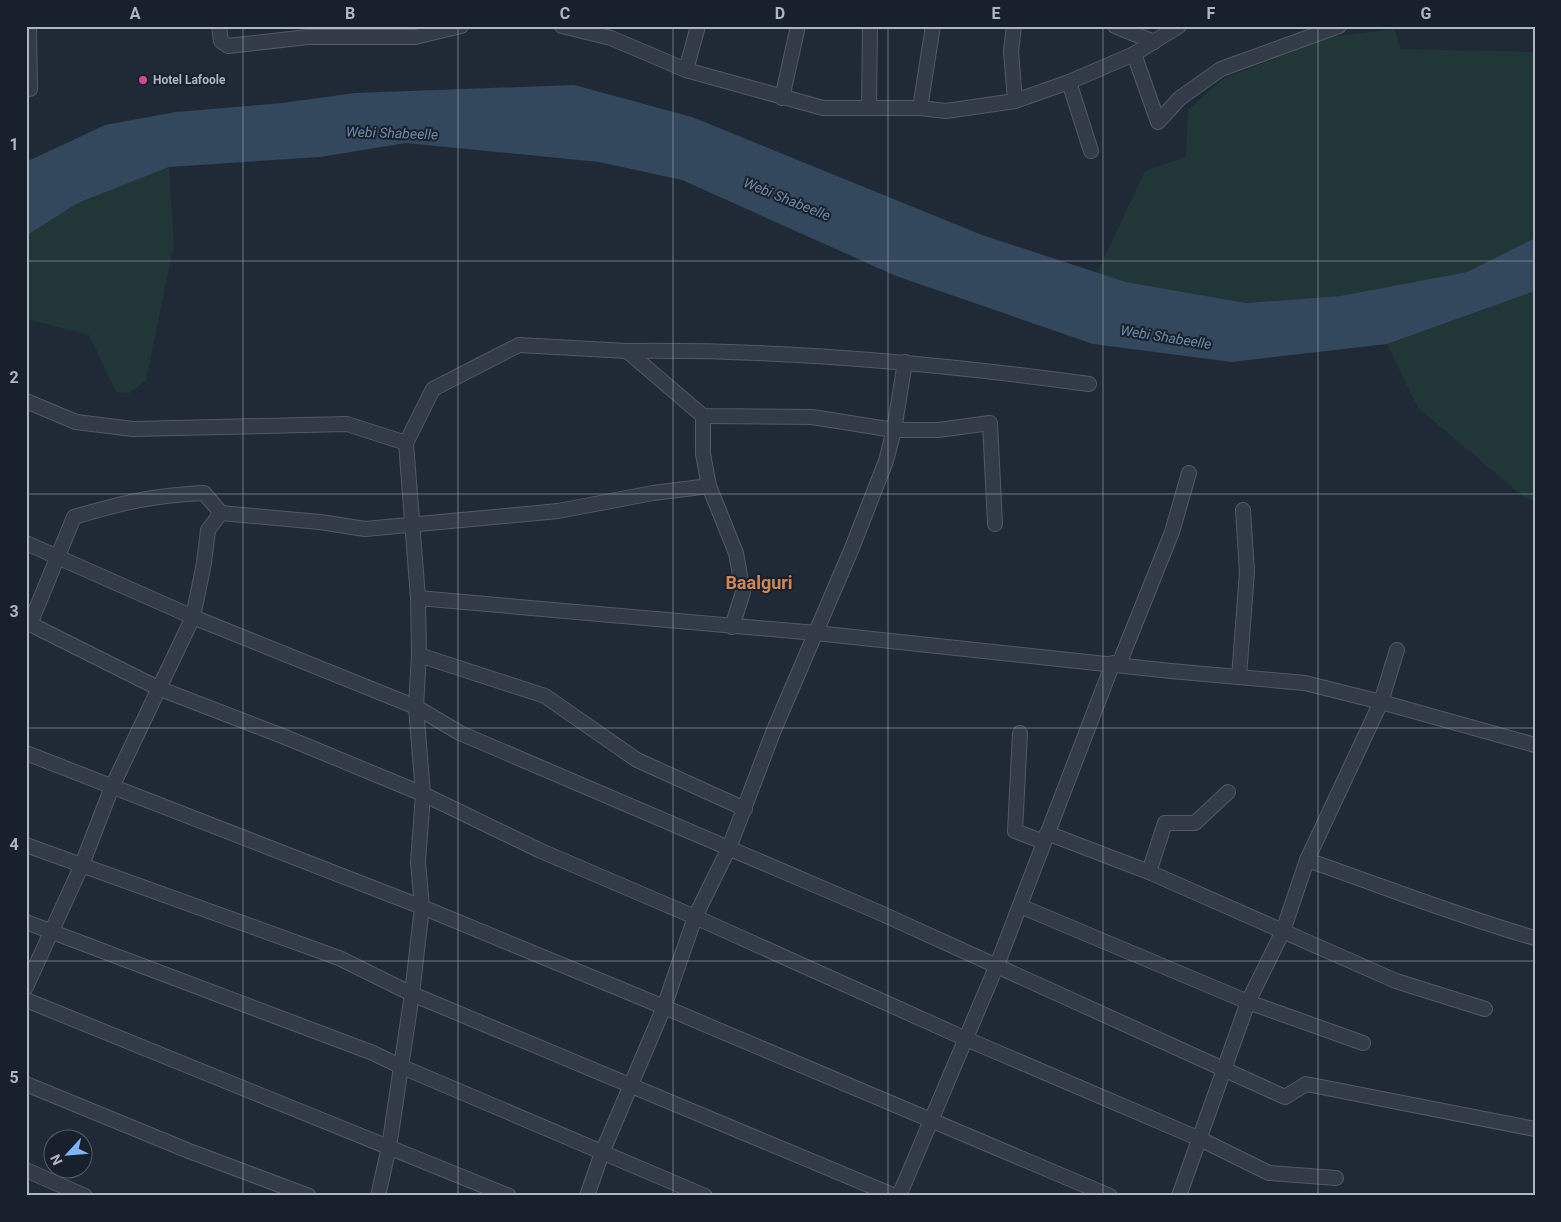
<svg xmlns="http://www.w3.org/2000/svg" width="1561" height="1222" font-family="Roboto,sans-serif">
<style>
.green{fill:#213637}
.water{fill:#33475d}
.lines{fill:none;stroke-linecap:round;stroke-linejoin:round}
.minor-casing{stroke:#505a64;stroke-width:16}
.minor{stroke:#333c46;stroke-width:14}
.grid{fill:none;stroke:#adb7c3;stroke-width:1;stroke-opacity:0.55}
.hotel-dot{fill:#d1479c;stroke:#18212b;stroke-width:2}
.labels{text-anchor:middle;stroke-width:4;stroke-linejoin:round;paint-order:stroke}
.poi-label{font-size:12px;font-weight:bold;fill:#adb7c3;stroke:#18212b;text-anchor:start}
.water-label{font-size:14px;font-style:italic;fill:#6e8aa8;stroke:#18212b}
.district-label{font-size:18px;font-weight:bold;fill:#d1865a;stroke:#18212b}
.neatline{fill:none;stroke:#adb7c3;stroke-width:2}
.grid-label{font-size:16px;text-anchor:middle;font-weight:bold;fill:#adb7c3}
</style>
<rect width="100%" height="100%" fill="#1f2a36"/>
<g class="green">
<path d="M1395,29L1400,49L1535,52V238L1467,272L1340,296L1246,303L1126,282L1097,273L1145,171L1186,157L1188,110L1223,79L1330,37Z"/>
<path d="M169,167L174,244L146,381L129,393L116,392L89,335L26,319V236L78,203Z"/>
<path d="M1535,291V501L1525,498L1418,408L1387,344Z"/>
</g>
<path class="water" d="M574,85L692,117L982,235L1126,282L1246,303L1340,296L1467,272L1535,238V291L1387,344L1232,362L1093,344L896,276L682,180L599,162L406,143L320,157L169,167L78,203L26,236V162L105,125L176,112L282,103L355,93Z"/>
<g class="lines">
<defs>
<g id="minor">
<path d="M29,26L30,89"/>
<path d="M219,26L221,41L228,46L308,37H415L461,26"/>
<path d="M562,26L611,38L686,70L823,108H920L946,111L1015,101L1069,82L1134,54L1179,26"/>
<path d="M1014,26L1011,51L1015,101"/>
<path d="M1115,26L1154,42"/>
<path d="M1134,54L1158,122L1180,98L1221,69L1339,26"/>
<path d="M686,70L698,26"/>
<path d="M1069,82L1091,151"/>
<path d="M782,98L798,26"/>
<path d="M869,108L870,26"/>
<path d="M920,108L933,26"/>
<path d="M627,351C782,349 936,363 1089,384"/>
<path d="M26,401L76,422L133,429L347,424L406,443"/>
<path d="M703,416V454L709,486L736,553L743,592L732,627"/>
<path d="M26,543L193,617L416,707L460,733L878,912L1285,1097L1306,1084L1535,1129"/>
<path d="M418,598L816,633L1171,671L1305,683L1381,702L1535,745"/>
<path d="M26,622L158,688L285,737L423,794L541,851L695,917L964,1038L1200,1139L1269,1173L1336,1178"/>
<path d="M30,624L74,517C121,503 155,495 204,493L221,513"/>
<path d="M419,655L545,696L637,760L745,809"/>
<path d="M1119,664L1172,532L1189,473"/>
<path d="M1239,677L1247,572L1243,510"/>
<path d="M1020,733L1015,831L1044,842"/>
<path d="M26,753L422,907L664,1007L1110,1196"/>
<path d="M1047,833L1149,872L1396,981L1485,1009"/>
<path d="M26,845L339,958L412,994L895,1196"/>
<path d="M1307,860C1383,886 1457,916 1535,938"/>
<path d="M1149,872L1165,823H1195L1228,792"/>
<path d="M1020,906L1248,1002L1363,1043"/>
<path d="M26,922L373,1053L400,1066L705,1196"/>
<path d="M26,987L81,867L112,787L193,617L204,563L208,530L221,513L320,522L365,529L558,511L653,493L709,486"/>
<path d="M26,1000L509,1196"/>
<path d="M26,1084L189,1151L309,1196"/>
<path d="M26,1170L85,1196"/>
<path d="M378,1196L389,1147L412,994L422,907L418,862L423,794L416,707L419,655L418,598L406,443L433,389L519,345L627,351L703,416L812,417L894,430H938L990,423L995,524"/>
<path d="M587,1196L602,1153L664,1007L695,917L729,848L774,730L852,548L886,461L894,430L905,362"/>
<path d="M899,1196L997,965L1113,663"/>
<path d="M1179,1196L1248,1002L1283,931L1307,860L1381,702L1397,650"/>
</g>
</defs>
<use href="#minor" class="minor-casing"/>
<use href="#minor" class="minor"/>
</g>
<path class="grid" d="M243,26V1196M458,26V1196M673,26V1196M888,26V1196M1103,26V1196M1318,26V1196M26,261H1535M26,494H1535M26,728H1535M26,961H1535"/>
<circle class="hotel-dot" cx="143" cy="80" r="5"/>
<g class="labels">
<g class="poi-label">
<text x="153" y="84">Hotel Lafoole</text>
</g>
<g class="water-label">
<text transform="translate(392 133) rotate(2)" y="5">Webi Shabeelle</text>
<text transform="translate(787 199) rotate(22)" y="5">Webi Shabeelle</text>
<text transform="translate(1166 337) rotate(9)" y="5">Webi Shabeelle</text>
</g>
<g class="district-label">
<text x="759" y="589">Baalguri</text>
</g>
</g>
<rect width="1561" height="1222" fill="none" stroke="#18212b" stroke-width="55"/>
<g transform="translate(68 1154) rotate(244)"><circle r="24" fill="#18212b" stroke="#545d68"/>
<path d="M0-4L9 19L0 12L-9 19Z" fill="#7fb5f6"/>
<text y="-8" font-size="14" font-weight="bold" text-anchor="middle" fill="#adb7c3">N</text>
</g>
<rect x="28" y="28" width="1506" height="1166" class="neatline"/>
<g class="grid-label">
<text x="135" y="19">A</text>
<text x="350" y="19">B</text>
<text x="565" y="19">C</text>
<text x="780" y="19">D</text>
<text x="996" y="19">E</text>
<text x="1211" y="19">F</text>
<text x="1426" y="19">G</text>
<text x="14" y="150">1</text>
<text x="14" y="383">2</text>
<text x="14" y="617">3</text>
<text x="14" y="850">4</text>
<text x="14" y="1083">5</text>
</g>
</svg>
